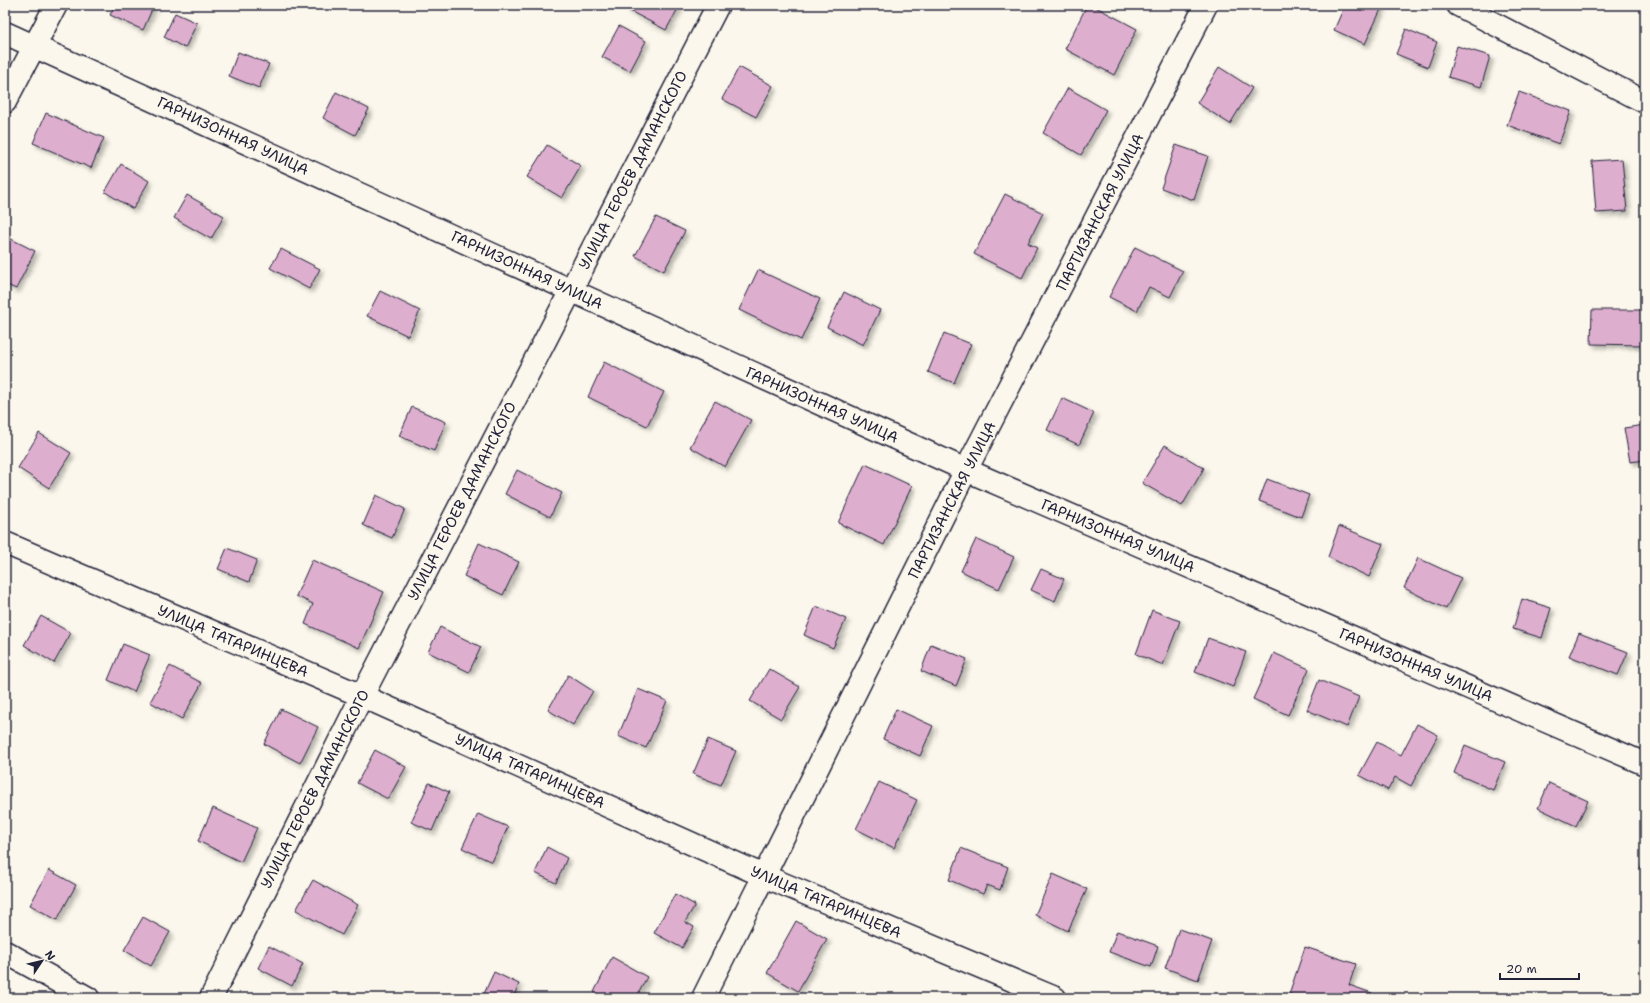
<svg xmlns="http://www.w3.org/2000/svg" width="1650" height="1003" font-family="'Shantell Sans',sans-serif">
<style>
.building{fill:#deaece;stroke:#22223b;filter:url(#shadow)}
.lines{fill:none;stroke-linecap:round;stroke-linejoin:round}
.minor-casing{stroke:#22223b;stroke-width:25}
.minor{stroke:#fbf7ec;stroke-width:22}
.labels{text-anchor:middle;stroke-width:4;stroke-linejoin:round;paint-order:stroke}
.street-label{font-size:15px;fill:#22223b;stroke:#fbf7ec}
</style>
<defs>
<filter id="shadow"><feDropShadow dx="3.5" dy="3.5" stdDeviation="2" flood-color="#0004"/></filter>
</defs>
<rect width="100%" height="100%" fill="#fbf7ec"/>
<filter id="ink" filterUnits="userSpaceOnUse"><feTurbulence type="fractalNoise" baseFrequency=".025" numOctaves="2"/><feDisplacementMap in="SourceGraphic" scale="8" xChannelSelector="R" yChannelSelector="G"/><feConvolveMatrix kernelMatrix="1 2 1 2 8 2 1 2 1" color-interpolation-filters="sRGB"/></filter>
<g filter="url(#ink)">
<g class="building">
<path d="M115,5H154L143,30L110,15Z"/>
<path d="M629,5H680L666,30L626,9Z"/>
<path d="M1087,5H1092L1137,29L1114,75L1065,49Z"/>
<path d="M1345,5H1383L1365,44L1334,30Z"/>
<path d="M175,13L197,23L185,48L164,37Z"/>
<path d="M619,26L646,41L630,71L602,57Z"/>
<path d="M1406,29L1437,42L1428,67L1396,54Z"/>
<path d="M1457,46L1490,56L1481,87L1448,77Z"/>
<path d="M238,52L269,64L259,88L229,76Z"/>
<path d="M739,67L773,86L756,117L722,99Z"/>
<path d="M1219,67L1252,88L1230,124L1197,103Z"/>
<path d="M1068,88L1106,110L1081,155L1043,133Z"/>
<path d="M336,92L369,109L355,135L323,118Z"/>
<path d="M1519,92L1571,111L1559,144L1507,125Z"/>
<path d="M46,113L104,138L91,168L33,143Z"/>
<path d="M547,145L581,166L562,198L527,177Z"/>
<path d="M1176,145L1208,156L1194,200L1161,188Z"/>
<path d="M1622,159L1627,211L1596,213L1592,161Z"/>
<path d="M121,164L149,181L133,209L105,192Z"/>
<path d="M1005,194L1043,213L1028,243L1037,248L1022,278L974,254Z"/>
<path d="M187,195L224,216L211,239L174,218Z"/>
<path d="M656,217L685,231L664,271L635,256Z"/>
<path d="M5,236L35,251L16,289L5,284Z"/>
<path d="M1135,247L1183,271L1170,297L1149,287L1137,311L1109,297Z"/>
<path d="M281,249L320,269L309,289L270,268Z"/>
<path d="M758,270L820,299L801,340L739,310Z"/>
<path d="M380,291L420,311L408,336L367,316Z"/>
<path d="M844,292L880,310L863,345L827,327Z"/>
<path d="M1592,310H1642V345L1591,344Z"/>
<path d="M944,333L971,344L954,383L928,372Z"/>
<path d="M604,362L664,392L647,426L588,397Z"/>
<path d="M1062,398L1094,413L1079,445L1047,430Z"/>
<path d="M715,401L751,420L725,467L690,447Z"/>
<path d="M412,407L446,422L434,451L399,436Z"/>
<path d="M1645,425V460L1630,462L1624,428Z"/>
<path d="M39,433L71,453L49,488L18,468Z"/>
<path d="M1165,445L1204,468L1182,506L1142,483Z"/>
<path d="M865,464L912,486L884,545L838,523Z"/>
<path d="M517,470L562,493L550,517L505,494Z"/>
<path d="M1267,479L1309,495L1301,517L1259,501Z"/>
<path d="M376,495L405,509L392,538L363,525Z"/>
<path d="M1339,526L1383,544L1369,577L1328,557Z"/>
<path d="M976,539L1014,557L999,589L961,571Z"/>
<path d="M479,543L519,562L503,595L464,576Z"/>
<path d="M227,548L257,560L249,582L218,569Z"/>
<path d="M1418,558L1461,578L1446,609L1404,588Z"/>
<path d="M312,560L384,592L359,648L305,624L313,604L296,596Z"/>
<path d="M1041,569L1064,579L1055,601L1031,590Z"/>
<path d="M1522,599L1551,608L1542,638L1513,629Z"/>
<path d="M816,606L846,619L833,648L804,635Z"/>
<path d="M1152,610L1180,621L1163,665L1136,654Z"/>
<path d="M41,616L71,633L54,663L24,645Z"/>
<path d="M440,627L481,647L469,672L428,652Z"/>
<path d="M1579,633L1628,652L1618,675L1569,656Z"/>
<path d="M1208,638L1246,652L1233,687L1195,672Z"/>
<path d="M123,644L150,655L134,692L108,680Z"/>
<path d="M931,644L967,659L956,686L921,671Z"/>
<path d="M1274,653L1309,669L1288,715L1253,699Z"/>
<path d="M170,666L202,683L182,719L150,702Z"/>
<path d="M769,669L800,687L781,719L750,701Z"/>
<path d="M568,675L593,691L573,725L548,710Z"/>
<path d="M1319,680L1359,697L1347,727L1307,710Z"/>
<path d="M638,689L667,701L646,748L618,736Z"/>
<path d="M281,709L318,727L300,763L264,744Z"/>
<path d="M896,709L933,726L920,756L883,739Z"/>
<path d="M1417,724L1438,735L1411,786L1395,777L1388,790L1359,775L1377,742L1401,755Z"/>
<path d="M708,739L736,751L721,785L693,774Z"/>
<path d="M1465,745L1505,762L1493,790L1454,773Z"/>
<path d="M375,750L406,767L388,799L357,783Z"/>
<path d="M879,782L917,800L894,848L856,829Z"/>
<path d="M429,783L449,792L432,831L411,822Z"/>
<path d="M1549,783L1588,801L1576,826L1538,808Z"/>
<path d="M213,808L257,828L241,862L198,841Z"/>
<path d="M478,814L508,827L492,862L462,848Z"/>
<path d="M547,847L567,858L556,883L535,873Z"/>
<path d="M961,848L1008,867L1000,890L987,885L983,894L949,880Z"/>
<path d="M1645,857V871L1640,869Z"/>
<path d="M49,870L76,885L57,920L30,905Z"/>
<path d="M1053,874L1087,889L1068,931L1035,915Z"/>
<path d="M313,880L358,905L342,935L296,910Z"/>
<path d="M675,894L695,905L685,922L694,927L682,948L654,933Z"/>
<path d="M143,917L170,932L151,966L124,950Z"/>
<path d="M796,921L827,939L798,991L767,973Z"/>
<path d="M1179,929L1212,941L1198,980L1165,968Z"/>
<path d="M1117,931L1158,946L1151,967L1109,952Z"/>
<path d="M269,946L303,964L292,986L258,968Z"/>
<path d="M1305,947L1356,964L1349,985L1372,993L1370,998H1301L1289,994Z"/>
<path d="M612,957L647,977L636,998H605L594,992Z"/>
<path d="M494,972L519,984L513,998H486L483,996Z"/>
</g>
<g class="lines">
<defs>
<g id="minor">
<path d="M1458,5L1645,102"/>
<path d="M5,33L966,470L1645,764"/>
<path d="M5,102L56,5"/>
<path d="M5,543L362,696L764,876L1055,998"/>
<path d="M5,952L88,998"/>
<path d="M211,998L362,696L718,5"/>
<path d="M703,998L966,470L1206,5"/>
</g>
</defs>
<use href="#minor" class="minor-casing"/>
<use href="#minor" class="minor"/>
</g>
</g>
<g class="labels">
<g class="street-label">
<text transform="translate(233 136) rotate(25)" y="5">ГАРНИЗОННАЯ УЛИЦА</text>
<text transform="translate(633 170) rotate(-63)" y="5">УЛИЦА ГЕРОЕВ ДАМАНСКОГО</text>
<text transform="translate(1100 212) rotate(-63)" y="5">ПАРТИЗАНСКАЯ УЛИЦА</text>
<text transform="translate(527 270) rotate(25)" y="5">ГАРНИЗОННАЯ УЛИЦА</text>
<text transform="translate(822 405) rotate(24)" y="5">ГАРНИЗОННАЯ УЛИЦА</text>
<text transform="translate(952 500) rotate(-63)" y="5">ПАРТИЗАНСКАЯ УЛИЦА</text>
<text transform="translate(462 501) rotate(-63)" y="5">УЛИЦА ГЕРОЕВ ДАМАНСКОГО</text>
<text transform="translate(1118 536) rotate(23)" y="5">ГАРНИЗОННАЯ УЛИЦА</text>
<text transform="translate(233 641) rotate(23)" y="5">УЛИЦА ТАТАРИНЦЕВА</text>
<text transform="translate(1416 665) rotate(23)" y="5">ГАРНИЗОННАЯ УЛИЦА</text>
<text transform="translate(530 771) rotate(24)" y="5">УЛИЦА ТАТАРИНЦЕВА</text>
<text transform="translate(315 789) rotate(-63)" y="5">УЛИЦА ГЕРОЕВ ДАМАНСКОГО</text>
<text transform="translate(826 902) rotate(23)" y="5">УЛИЦА ТАТАРИНЦЕВА</text>
</g>
</g>
<rect width="1650" height="1003" fill="none" stroke="#fbf7ec" stroke-width="20"/>
<rect x="10" y="10" width="1630" height="983" fill="none" stroke="#22223b" stroke-width="1.5" filter="url(#ink)"/>
<g transform="translate(42 961) rotate(55)" stroke="#fbf7ec" stroke-width="3" paint-order="stroke">
<path d="M0-3L7 15L0 10L-7 15Z" fill="#22223b"/>
<text y="-6" font-size="11" font-weight="bold" text-anchor="middle" fill="#22223b">N</text>
</g>
<path d="M1500 973v6h79v-6" fill="none" stroke="#22223b" stroke-width="2"/>
<text x="1506" y="973" font-size="12" fill="#22223b" stroke="#fbf7ec" stroke-width="3" paint-order="stroke">20 m</text>
</svg>
